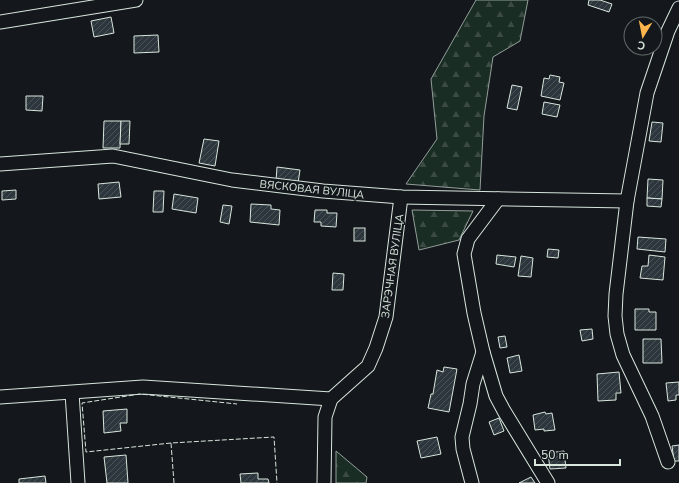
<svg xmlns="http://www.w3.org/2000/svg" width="679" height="483" font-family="'Nunito Sans',sans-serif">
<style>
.forest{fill:url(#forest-firs);stroke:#939e99}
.building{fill:url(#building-hatch);stroke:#d8e6dc}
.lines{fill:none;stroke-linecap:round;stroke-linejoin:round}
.minor-casing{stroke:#d8e6dc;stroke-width:15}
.minor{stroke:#14181c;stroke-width:13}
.fence{stroke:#d8e6dc;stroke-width:1;stroke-dasharray:5 2;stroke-linecap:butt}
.labels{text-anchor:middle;stroke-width:3;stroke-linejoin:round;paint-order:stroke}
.street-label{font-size:11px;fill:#d8e6dc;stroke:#14181c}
</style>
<defs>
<pattern id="forest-firs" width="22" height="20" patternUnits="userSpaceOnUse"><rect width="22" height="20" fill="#1a2d24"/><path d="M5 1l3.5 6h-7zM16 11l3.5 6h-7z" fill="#3b4b43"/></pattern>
<pattern id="building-hatch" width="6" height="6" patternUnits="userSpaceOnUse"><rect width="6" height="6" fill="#2c363c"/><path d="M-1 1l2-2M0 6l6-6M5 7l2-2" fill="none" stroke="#4a5358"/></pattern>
</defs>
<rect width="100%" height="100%" fill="#14181c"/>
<g class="forest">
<path d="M476,0H528L520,41L493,57L484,116L480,190L406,184L437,139L431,79Z"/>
<path d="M412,210L473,211L459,240L419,250Z"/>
<path d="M336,451L367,477L366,483H336Z"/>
</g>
<g class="building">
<path d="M589,0H600L612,4L609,12L588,5Z"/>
<path d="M111,17L114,33L94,37L91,21Z"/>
<path d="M158,35L159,52L134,53V36Z"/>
<path d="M550,75L560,77L559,82L564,83L560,100L541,96L544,78L549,79Z"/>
<path d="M512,85L522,87L517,110L507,108Z"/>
<path d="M26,96H43L42,111L26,110Z"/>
<path d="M544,102L560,105L557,117L542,114Z"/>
<path d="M104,121H121L120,148H103Z"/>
<path d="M121,121H130L129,144H120Z"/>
<path d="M652,122L663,123L661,142L649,141Z"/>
<path d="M204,139L219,141L215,166L199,163Z"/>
<path d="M277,167L300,170L298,183L276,181Z"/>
<path d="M648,179L663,180L662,199L647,198Z"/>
<path d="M119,182L121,197L99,199L98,184Z"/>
<path d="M16,190V199L2,200V191Z"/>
<path d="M154,191H164L163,212H153Z"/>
<path d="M174,194L198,198L196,213L172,209Z"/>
<path d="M647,198L662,199L661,207L647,206Z"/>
<path d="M251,204L271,205V209L280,210L279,225L250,222Z"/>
<path d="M223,205L232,206L229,224L220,222Z"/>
<path d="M315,210H327V213H337L336,227L321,226V222H314Z"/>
<rect x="354" y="228" width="11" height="13"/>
<path d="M638,237L666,239L665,252L637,249Z"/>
<path d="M548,249L559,250L558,258L547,257Z"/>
<path d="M497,255L516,257L514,267L496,264Z"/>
<path d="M649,255L665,257L663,280L640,278L642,266H648Z"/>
<path d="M521,256L533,258L531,277L518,276Z"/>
<path d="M333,273L344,274L343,290H332Z"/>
<path d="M635,309H649V312H656V330H635Z"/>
<path d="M592,329L593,339L582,341L580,330Z"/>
<path d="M505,336L507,347L500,348L498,337Z"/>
<path d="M643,339H661L662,363H643Z"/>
<path d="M519,355L522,371L510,373L507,358Z"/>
<path d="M444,367L457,369L449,412L428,408L431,394H433L437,370L443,372Z"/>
<path d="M619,372L621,393H616V400L598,401L597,374Z"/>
<path d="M679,382V395H676V400L668,401L666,383Z"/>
<path d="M127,409V423H120L121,431L104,433L103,411Z"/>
<path d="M545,412L546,414L552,413L555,430L544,431V429L535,430L533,415Z"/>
<path d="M499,418L504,431L494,435L489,422Z"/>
<path d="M437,437L441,454L421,458L417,441Z"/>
<path d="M679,445V461H674L672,446Z"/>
<path d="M564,451L566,468L550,469L548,453Z"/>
<path d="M126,455L128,483H107L104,457Z"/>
<path d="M258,473V479H268L269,483H241L240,474Z"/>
<path d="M45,476L46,483H19V479Z"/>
<path d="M531,477L535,483H519Z"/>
</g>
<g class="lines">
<defs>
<g id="minor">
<path d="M0,22L136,0"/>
<path d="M0,164L113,156L232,180L323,191L401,197L627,201"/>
<path d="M483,352L496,396L504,411L548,483"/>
<path d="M72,393L78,483"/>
<path d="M0,397L143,387L331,399"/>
<path d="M668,462L652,416L623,355L617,334L615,316L616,294L627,201L647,93L668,31L679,8"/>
<path d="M324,483L325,417L331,399L368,366L376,348L386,317L401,197"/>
<path d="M472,483L463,449L462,437L470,404L473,384L483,352L474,313L464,254L468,239L498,199"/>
</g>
</defs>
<use href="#minor" class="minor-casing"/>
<use href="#minor" class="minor"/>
<g class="fence">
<path d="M171,443L86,452L82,403L140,394L237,404"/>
<path d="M174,483L171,443L274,437L277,483"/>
</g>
</g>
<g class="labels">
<g class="street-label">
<text transform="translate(312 189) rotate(6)" y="4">ВЯСКОВАЯ ВУЛІЦА</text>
<text transform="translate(392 266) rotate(-82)" y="4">ЗАРЭЧНАЯ ВУЛІЦА</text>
</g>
</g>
<g transform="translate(643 36) rotate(190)"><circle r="19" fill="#14181c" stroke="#626a69"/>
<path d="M0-3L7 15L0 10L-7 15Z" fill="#ffb74d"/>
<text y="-6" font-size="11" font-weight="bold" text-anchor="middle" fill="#d8e6dc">С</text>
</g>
<path d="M535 459v6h85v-6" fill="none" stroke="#d8e6dc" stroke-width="2"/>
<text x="541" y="459" font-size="12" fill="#d8e6dc" stroke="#14181c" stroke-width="3" paint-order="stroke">50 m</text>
</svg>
